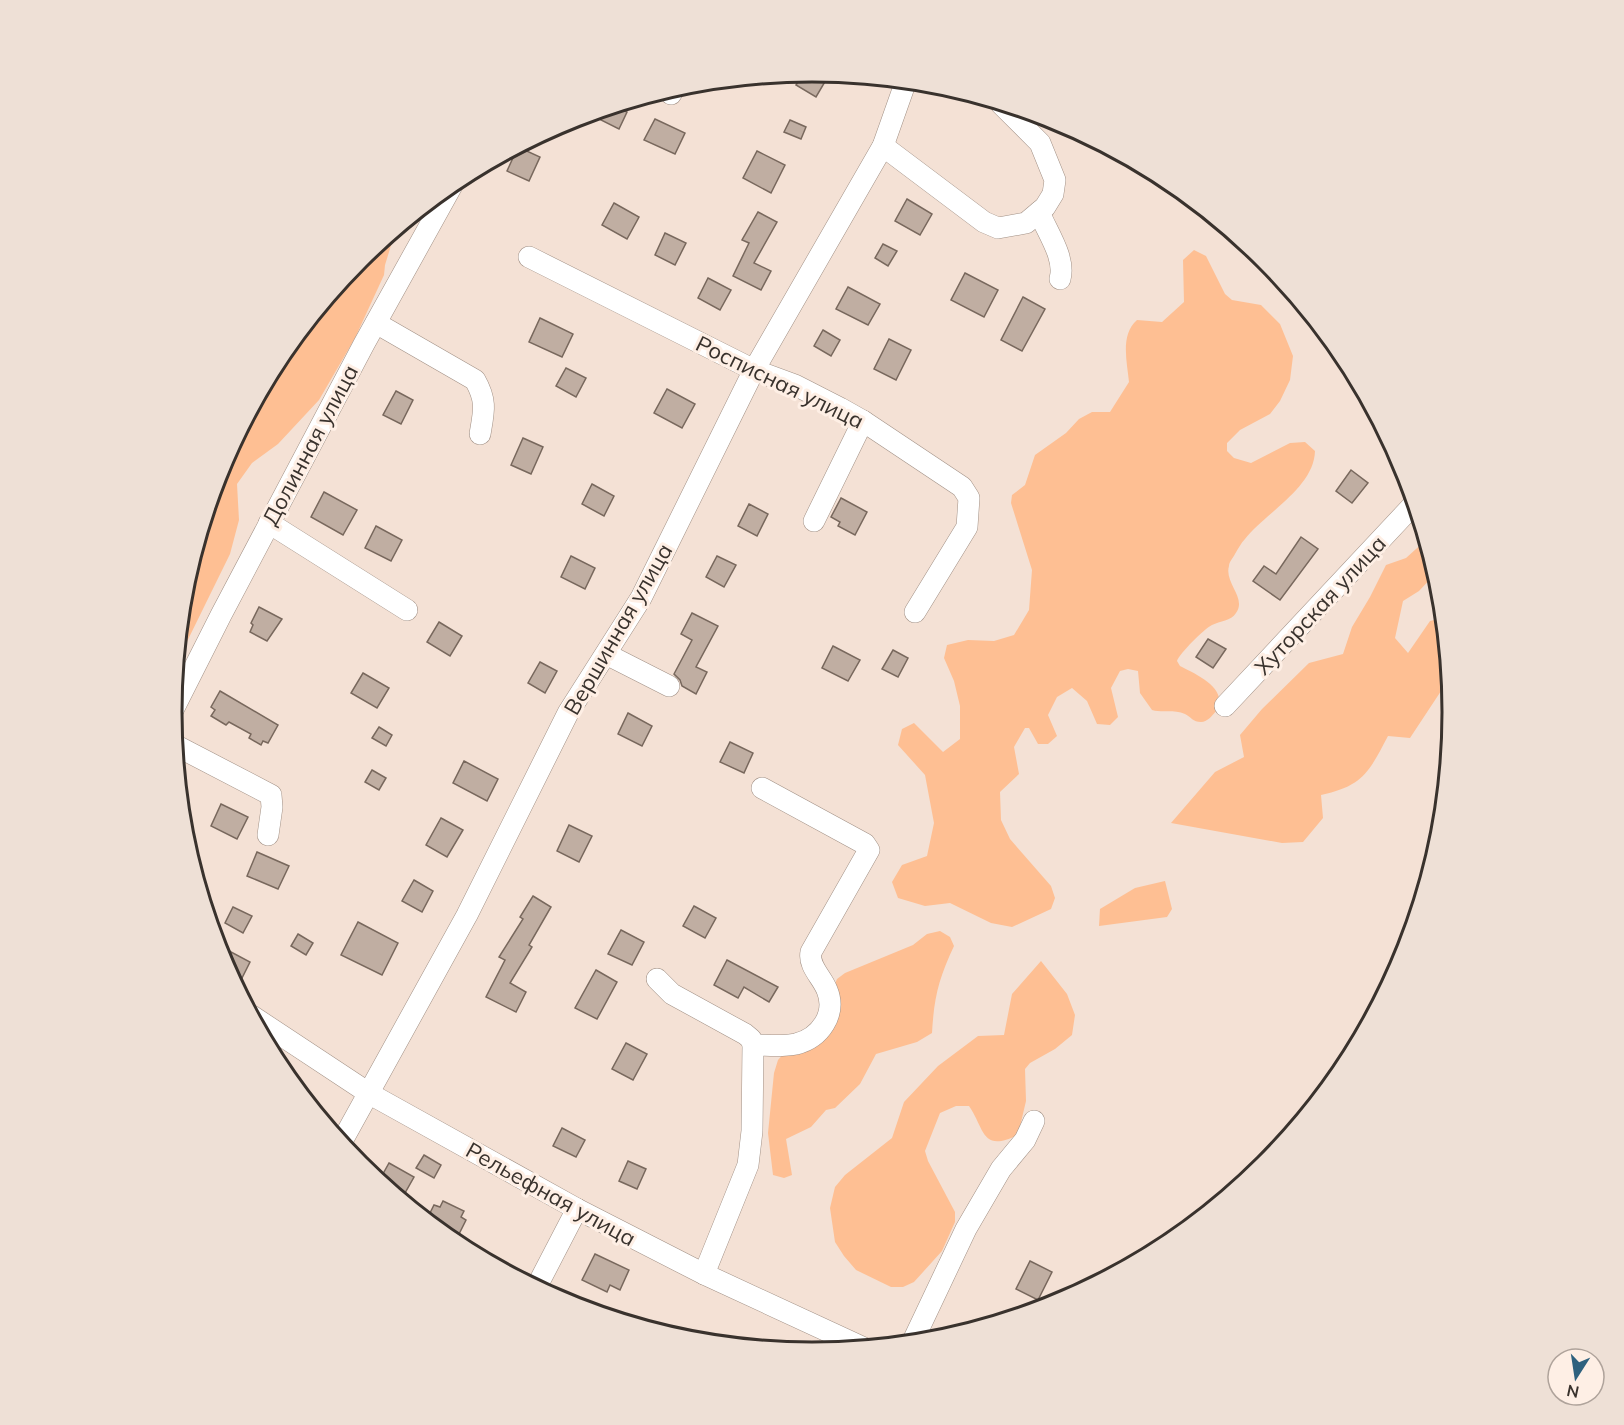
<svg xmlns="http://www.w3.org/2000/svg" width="1624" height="1425" font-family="Mulish,sans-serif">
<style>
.green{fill:#febf93}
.building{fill:#c0aea2;stroke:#78685d;stroke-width:1.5}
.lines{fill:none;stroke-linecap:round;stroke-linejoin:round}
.minor-casing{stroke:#a19085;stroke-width:22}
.minor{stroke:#fff;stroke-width:21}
.labels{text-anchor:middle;stroke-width:6;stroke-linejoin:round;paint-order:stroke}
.street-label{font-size:22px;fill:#39322d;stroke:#feefe5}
.rim{fill:none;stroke:#39322d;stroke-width:3}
</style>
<rect width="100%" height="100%" fill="#f4e1d5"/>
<g class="green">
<path d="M396,229L385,265L384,275L355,338L319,400L278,444L252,463L237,484L239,520L230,554L176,664L184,587L220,467L280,356L359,259Z"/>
<path d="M1194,250L1206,256L1225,294L1232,300L1261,305L1280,324L1293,356L1290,380L1280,401L1270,414L1240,430L1227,443V451L1234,458L1251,463L1290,443L1305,442L1315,451C1314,488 1265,513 1245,539C1241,543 1238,549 1235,554C1233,558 1229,562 1229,566C1224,583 1247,598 1236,613C1231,621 1220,621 1212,625C1204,629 1180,653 1177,661L1180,666C1195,674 1230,688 1216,711C1212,716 1207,722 1201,722C1193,722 1191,717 1185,714C1174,709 1162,713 1152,710L1140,693L1138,671L1128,669L1120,671L1111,688L1118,717L1110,725L1097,724L1087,701L1072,688L1057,697L1048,715L1057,736L1048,744H1038L1029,728H1025L1014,747L1019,774L1000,792L1001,820L1010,839L1051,886L1055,898L1051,909L1012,927L991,923L950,903L925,906L898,898L892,882L902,865L927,856L934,823L925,775L898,745L902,729L914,723L943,752L960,739V706L954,681L944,658L947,645L968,640L994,641L1014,635L1029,610L1032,570L1011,503L1012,495L1025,485L1035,455L1066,433L1079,419L1092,412H1110L1129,382C1127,361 1120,335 1137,320L1162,322L1184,302L1183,260Z"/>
<path d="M1426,540L1436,573L1419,591L1403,601L1395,638L1408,653L1430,621L1443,618L1450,688H1443L1410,738L1388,736C1369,772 1363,786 1321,795L1323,818L1303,842L1282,843L1171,823L1215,772L1244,757L1240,735L1262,709L1309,663L1343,654L1352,627L1370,597L1386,565L1406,558Z"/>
<path d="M1165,881L1172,909L1167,917L1099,926L1100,909L1135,888Z"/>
<path d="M940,931L950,937L954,946C939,978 934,997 932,1033L917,1042L876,1054L860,1084L835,1108L826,1110L811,1127L786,1139L792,1175L784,1178L773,1175L768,1133L774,1073L778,1060L785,1052L809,1046L837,979L845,973L913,945L927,934Z"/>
<path d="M1041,961L1067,994L1075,1015L1072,1035L1055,1049L1030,1063L1025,1069L1026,1101L1018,1135C981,1153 985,1129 969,1106H956L940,1113L925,1151L928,1161L955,1212V1222L942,1251L914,1282L903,1287H891L856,1270L844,1256L835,1242L830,1208L835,1187L845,1175L892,1138L904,1102L938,1066L978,1036L1004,1035L1012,994Z"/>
</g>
<g class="building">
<path d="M814,72L826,80L816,97L796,85L803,73Z"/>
<path d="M615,106L627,112L619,129L589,114Z"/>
<path d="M655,119L685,133L675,154L644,140Z"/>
<path d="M790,120L806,127L801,139L784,132Z"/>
<path d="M518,147L540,157L529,181L507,171Z"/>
<path d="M757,151L785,165L771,193L743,178Z"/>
<path d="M907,199L932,214L920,235L895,221Z"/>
<path d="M614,203L639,217L627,239L602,225Z"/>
<path d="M758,212L777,222L754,263L771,271L761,290L733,276L749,243L742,240Z"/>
<path d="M665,233L686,243L675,265L655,255Z"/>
<path d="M883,244L897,251L888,266L875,258Z"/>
<path d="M965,273L998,290L984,317L951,300Z"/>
<path d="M708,278L731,290L720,310L698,298Z"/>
<path d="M848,287L880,304L868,325L836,309Z"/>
<path d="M1023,297L1045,309L1022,351L1001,340Z"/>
<path d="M540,318L573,334L562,357L529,342Z"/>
<path d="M823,330L840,340L831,356L814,346Z"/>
<path d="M889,339L911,350L896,380L874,369Z"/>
<path d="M566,368L586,378L576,397L556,386Z"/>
<path d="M667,389L695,404L682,428L654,413Z"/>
<path d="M396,391L413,400L401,424L383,415Z"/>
<path d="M523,438L543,447L531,474L511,465Z"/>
<path d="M1351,470L1368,483L1352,503L1336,491Z"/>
<path d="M592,484L614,496L604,516L582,504Z"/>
<path d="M324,492L357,510L343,535L311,517Z"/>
<path d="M841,498L867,512L855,535L838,526L840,522L831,517Z"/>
<path d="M749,504L768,514L757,536L738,526Z"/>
<path d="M376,526L402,540L391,561L365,548Z"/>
<path d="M1301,537L1318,549L1280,600L1253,581L1264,566L1276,574Z"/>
<path d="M571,556L595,568L585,589L561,577Z"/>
<path d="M717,556L736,565L724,587L706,577Z"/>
<path d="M259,607L282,619L267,641L250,632L253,625L251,623Z"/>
<path d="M692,613L718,626L696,667L707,672L696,694L682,686L680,680L674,674L692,640L681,634Z"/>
<path d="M439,622L462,636L450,656L427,642Z"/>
<path d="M1208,639L1226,649L1213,668L1196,657Z"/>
<path d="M833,646L860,660L848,681L822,668Z"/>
<path d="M893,650L908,658L898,677L882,669Z"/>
<path d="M540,662L557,671L545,693L528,683Z"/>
<path d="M363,673L389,688L377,708L351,693Z"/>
<path d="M220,691L278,725L268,743L263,741L261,745L249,738L251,734L229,722L226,725L211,716L215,710L211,707Z"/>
<path d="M628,713L652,726L642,746L618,734Z"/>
<path d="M379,727L392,735L386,746L372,738Z"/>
<path d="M730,742L753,753L744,773L720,762Z"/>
<path d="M464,761L498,779L487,801L453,783Z"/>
<path d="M372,770L386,778L379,790L365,782Z"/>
<path d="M221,804L248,817L237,839L211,826Z"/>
<path d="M441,818L463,830L447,857L426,845Z"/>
<path d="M569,825L592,836L579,862L557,851Z"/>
<path d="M257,852L289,866L278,889L247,876Z"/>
<path d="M414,880L433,891L422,912L402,901Z"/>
<path d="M533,896L551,907L529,945L532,947L510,983L526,992L516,1012L486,997L505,960L499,957L523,919L520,917Z"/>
<path d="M694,906L716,918L705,938L683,926Z"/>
<path d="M233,907L252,916L243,933L225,923Z"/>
<path d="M358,922L398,943L382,975L341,955Z"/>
<path d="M621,930L644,942L632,965L608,954Z"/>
<path d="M298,934L313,943L306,955L291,946Z"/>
<path d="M216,944L250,962L240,982L231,977L220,957Z"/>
<path d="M727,960L778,987L769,1002L744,987L738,998L714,985Z"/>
<path d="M596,970L617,982L597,1019L575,1008Z"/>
<path d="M626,1043L647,1054L633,1080L612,1069Z"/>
<path d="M562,1128L585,1140L576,1157L553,1146Z"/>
<path d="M424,1155L441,1165L434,1178L416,1168Z"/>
<path d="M628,1161L646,1169L637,1189L619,1181Z"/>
<path d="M389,1163L414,1177L401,1200L379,1181Z"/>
<path d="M443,1201L464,1211L461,1217L466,1220L458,1236L453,1234L450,1240L426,1221L434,1205L440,1207Z"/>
<path d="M595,1254L629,1270L620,1290L610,1285L607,1292L582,1280Z"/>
<path d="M1030,1261L1052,1272L1038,1300L1016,1289Z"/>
</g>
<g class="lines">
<defs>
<g id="minor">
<path d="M671,94L674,88"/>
<path d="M883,146L984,222L998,228L1026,223L1045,207L1053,194L1055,180L1040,143L1001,104"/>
<path d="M1039,212C1047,232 1066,258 1060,279"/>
<path d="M529,257L754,370L795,385L840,408L863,421L962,487L969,498L967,527L915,612"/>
<path d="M376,323L475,380C487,401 484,411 480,434"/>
<path d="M814,521L863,421"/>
<path d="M269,523L407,610"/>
<path d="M606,654L669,686"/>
<path d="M1225,706L1415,503"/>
<path d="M172,712L221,615L364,344L454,182"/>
<path d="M175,745L271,795L272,807L268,835"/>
<path d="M657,979L672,994L745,1034L751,1039L753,1045L752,1131L748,1165L704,1274"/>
<path d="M252,1016L370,1094L577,1209L704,1274L864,1348"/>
<path d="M753,1045C767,1045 782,1047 796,1044C820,1038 837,1014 827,990C822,977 808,966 811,952L869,850L865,844L762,788"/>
<path d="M341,1143L467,915L568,713L641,598L754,370L883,146L906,81"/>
<path d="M536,1288L577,1209"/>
<path d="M912,1343L966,1229L1001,1169L1025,1140L1034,1121"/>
</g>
</defs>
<use href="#minor" class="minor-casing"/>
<use href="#minor" class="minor"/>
</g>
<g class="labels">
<g class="street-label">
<text transform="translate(780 382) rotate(26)" y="8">Росписная улица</text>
<text transform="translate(310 445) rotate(-62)" y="8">Долинная улица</text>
<text transform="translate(1320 605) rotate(-47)" y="8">Хуторская улица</text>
<text transform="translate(618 629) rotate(-60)" y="8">Вершинная улица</text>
<text transform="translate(551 1194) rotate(29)" y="8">Рельефная улица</text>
</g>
</g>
<path d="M0 0H1624V1425H0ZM182 712a630 630 0 1 1 1260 0a630 630 0 1 1-1260 0Z" fill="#eee0d6" fill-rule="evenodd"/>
<path class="rim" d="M182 712a630 630 0 1 1 1260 0a630 630 0 1 1-1260 0Z"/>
<g transform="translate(1576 1377) rotate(192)"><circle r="28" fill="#feefe5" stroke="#afa39b" stroke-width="1.5"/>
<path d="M0-4.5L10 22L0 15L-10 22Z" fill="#2e617e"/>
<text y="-9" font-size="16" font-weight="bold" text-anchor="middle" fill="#39322d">N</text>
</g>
</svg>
